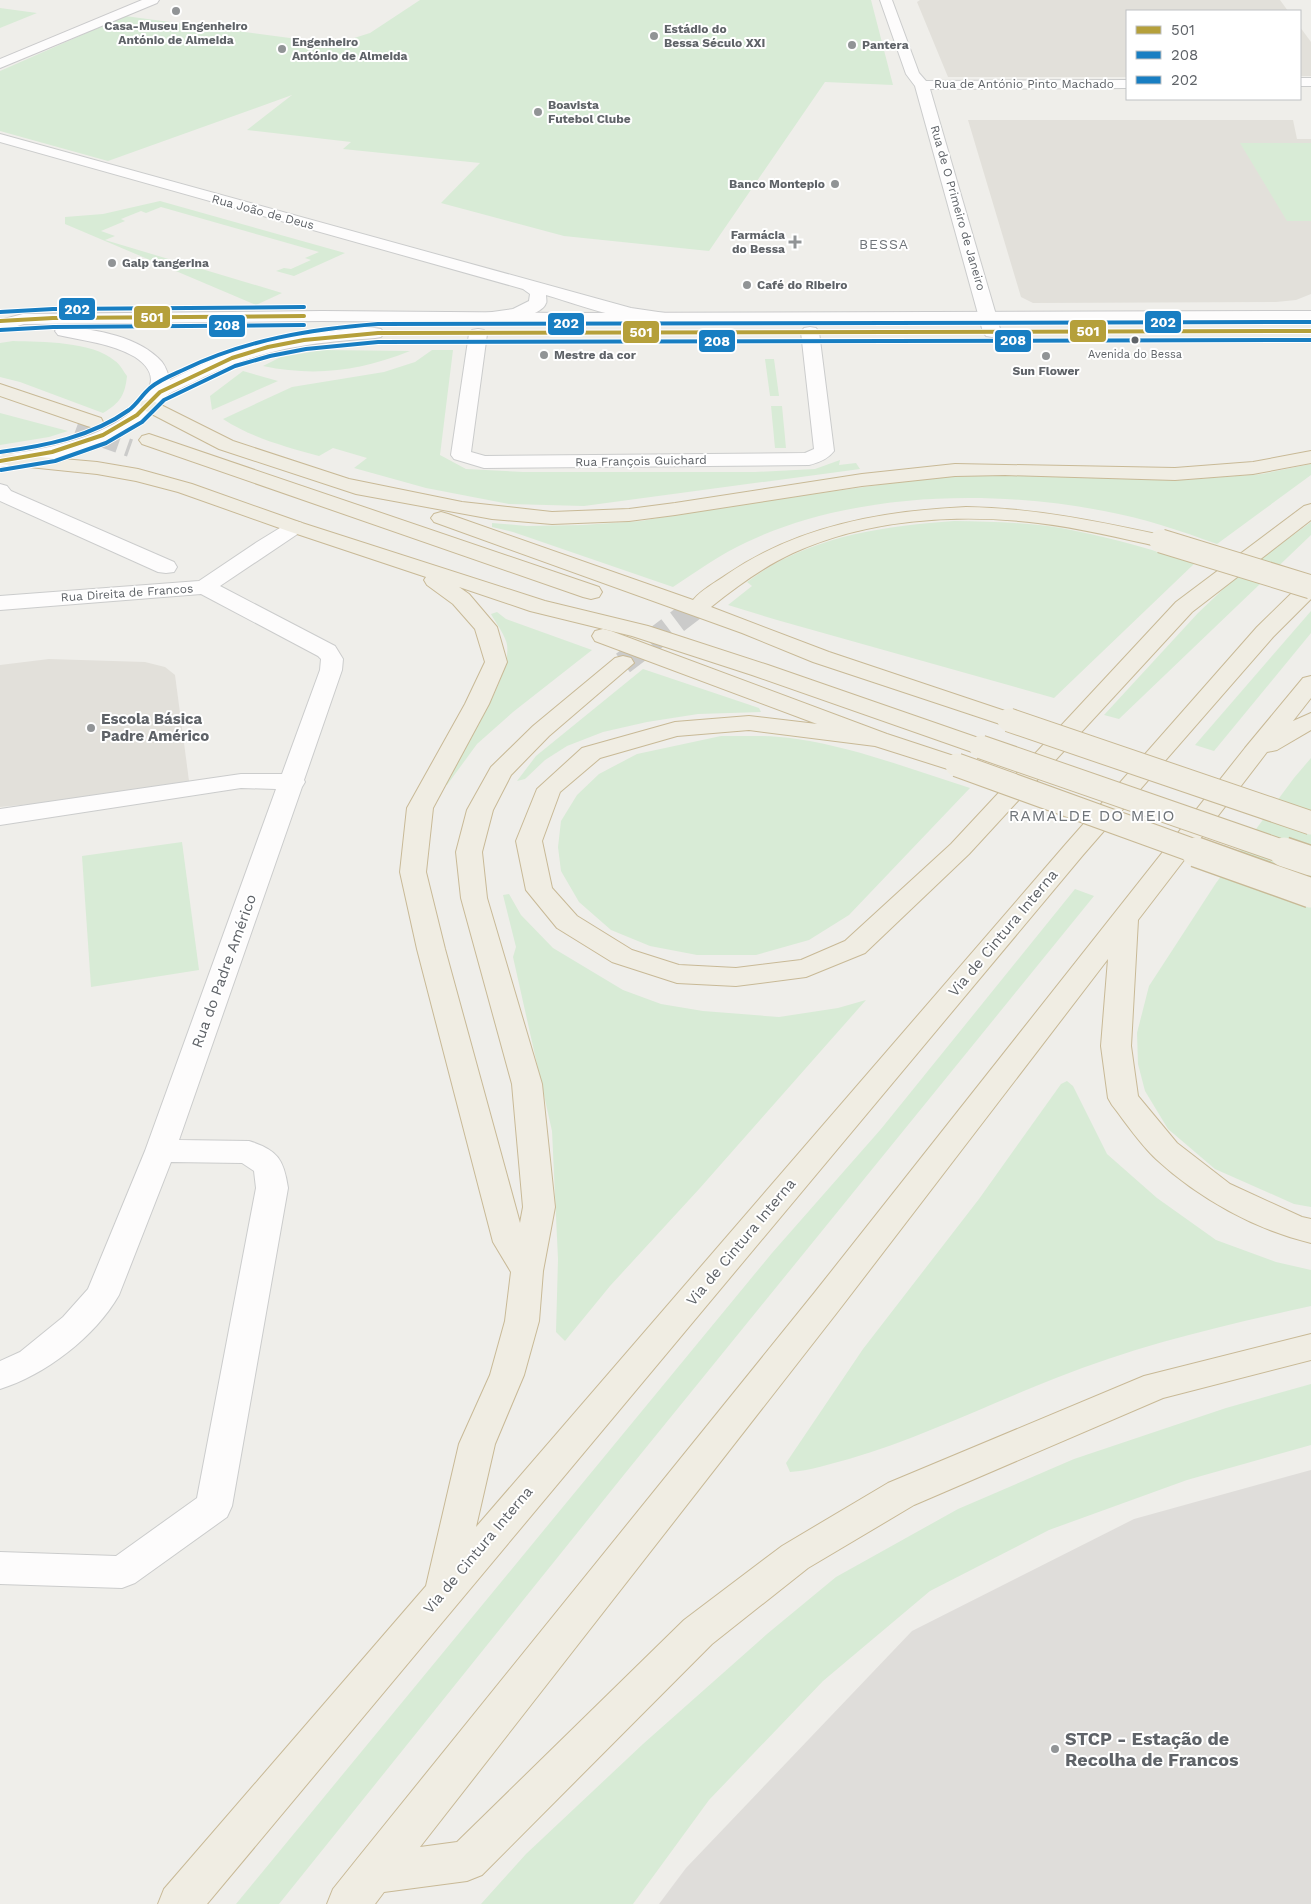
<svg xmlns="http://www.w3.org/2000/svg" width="1311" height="1904" font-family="'Work Sans',sans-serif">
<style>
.industrial{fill:#dfddda}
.education{fill:#e2e0da}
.green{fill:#d8ebd6}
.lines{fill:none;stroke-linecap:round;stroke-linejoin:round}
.motorway-tunnel-far1{stroke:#cbcbca;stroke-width:18;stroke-dasharray:18 9;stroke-linecap:butt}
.motorway-tunnel{stroke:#cbcbca;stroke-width:23;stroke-dasharray:23 11;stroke-linecap:butt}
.minor-casing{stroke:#cbcccc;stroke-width:2}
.secondary-casing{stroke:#cacacb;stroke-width:2}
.motorway-casing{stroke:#c8b996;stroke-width:2}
.minor{fill:#fdfcfc;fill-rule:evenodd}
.secondary{fill:#fdfcfc;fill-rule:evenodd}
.motorway{fill:#f0ede3;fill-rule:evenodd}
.motorway-bridge-far1-casing{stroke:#c8b996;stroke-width:25;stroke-linecap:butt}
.motorway-bridge-casing{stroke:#c8b996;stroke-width:32;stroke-linecap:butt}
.motorway-bridge-far1{stroke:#f0ede3;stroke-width:23}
.motorway-bridge{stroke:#f0ede3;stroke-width:29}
.bus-1-casing{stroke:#fff;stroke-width:6}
.bus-2-casing{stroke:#fff;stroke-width:6}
.bus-3-casing{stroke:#fff;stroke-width:6}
.bus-1{stroke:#b5a03b;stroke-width:4}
.bus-2{stroke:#187ec2;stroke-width:4}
.bus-3{stroke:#187ec2;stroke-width:4}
.poi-dot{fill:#919496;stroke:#fff;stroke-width:2}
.bus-dot{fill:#5f6368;stroke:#fff;stroke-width:2}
.labels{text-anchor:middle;stroke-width:4;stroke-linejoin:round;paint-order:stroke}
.far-bus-label{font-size:11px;fill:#5f6368;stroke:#fff}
.far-poi-label{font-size:12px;font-weight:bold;fill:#5f6368;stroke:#fff;text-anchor:start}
.far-street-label{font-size:12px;fill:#5f6368;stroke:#fff}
.far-neighbourhood-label{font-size:14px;letter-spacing:1px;fill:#70757a;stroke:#fff}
.poi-label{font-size:15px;font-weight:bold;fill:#5f6368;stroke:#fff;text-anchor:start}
.street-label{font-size:15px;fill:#5f6368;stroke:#fff}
.neighbourhood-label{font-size:16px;letter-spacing:1px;fill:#70757a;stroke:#fff}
.near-poi-label{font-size:18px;font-weight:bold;fill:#5f6368;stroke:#fff;text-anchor:start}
.line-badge{stroke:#fff;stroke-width:2}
.badge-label{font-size:14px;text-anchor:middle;font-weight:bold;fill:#fff}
</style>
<rect width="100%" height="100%" fill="#efeeea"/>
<path class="industrial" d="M1311,1470V1904H659L686,1868L912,1631L1134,1519Z"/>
<g class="education">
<path d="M920,0H1280L1288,11H1127V77H948L917,2Z"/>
<path d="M1300,27L1311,42V76H1300Z"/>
<path d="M968,120H1293L1297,139H1311V294L1296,300L1276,302L1033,303L1021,297Z"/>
<path d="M49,659L145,662L165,667L175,675L189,781L32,804L0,807V665Z"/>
</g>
<g class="green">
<path d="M420,0H871L893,85L825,82L709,251L564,236L441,203L480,163L343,149L351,142L247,130L292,95L108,161L0,131V71L125,16L335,44L370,33Z"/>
<path d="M0,8L37,13L0,28Z"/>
<path d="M1240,143H1311V221H1287Z"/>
<path d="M160,201L345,253L294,276L276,271L284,268L291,269L311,260L305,258L319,252L161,207L146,213L141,211L121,219L125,221L101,231L115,236L105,240L282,293L256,305L65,224V217L103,214Z"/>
<path d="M13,341C42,342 92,341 115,361C120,364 123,371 127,376C125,395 120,403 103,413L20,382L0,377V343Z"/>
<path d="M322,350L410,351C360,371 315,377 263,366L281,357Z"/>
<path d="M432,350H453L440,455L466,469L523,472H755L815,469L840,460L839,465L856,463L860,469L584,506L509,504L426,488L354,468L367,458L333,448L319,456C286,447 252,438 223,419L292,387L384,372L415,362Z"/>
<path d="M765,359H774L779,396H770Z"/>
<path d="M243,371L278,381L212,410L210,396Z"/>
<path d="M771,406H782L786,448H775Z"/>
<path d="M0,413L68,431L49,437L0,445Z"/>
<path d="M1311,464V475L1217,544C1181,531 1143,518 1104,511C991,489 853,492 747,542C721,554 697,571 673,587L513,532L492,527V523L527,526L583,525L641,521L707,509L964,473L1183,480L1262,474Z"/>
<path d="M954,521C995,522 1036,522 1076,531C1117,539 1156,551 1195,563L1054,698L777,620L728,605L752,586L747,582C806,537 882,526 954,521Z"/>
<path d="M1311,522V535L1119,719L1104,715L1198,613L1237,576Z"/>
<path d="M1311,611V633L1214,751L1195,745Z"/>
<path d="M497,612L506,619L592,650L513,712L477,744L447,785L442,784C459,755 517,672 506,641C503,632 496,623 491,614Z"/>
<path d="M643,669L759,708L761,712L698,714L647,722L603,732L567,746L545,760L525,779L517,781L536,756Z"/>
<path d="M721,736C747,736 772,735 797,739C857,748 913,770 970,788L849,915L809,940L756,955H697L650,946L611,930L579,902L561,871L558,847L561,821L577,795L599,774L637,754Z"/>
<path d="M1311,758V1207L1294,1204L1215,1169L1168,1129L1145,1091L1138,1064L1137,1033L1149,986L1216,883L1294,778Z"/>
<path d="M182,842L199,970L91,987L82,856Z"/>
<path d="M1075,889L1094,896L627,1471L279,1904H236L772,1253L881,1129Z"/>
<path d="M509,894L521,915L553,948L623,990L661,1004L703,1011L779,1017L838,1008L866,1000L700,1188L610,1286L565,1341L556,1332L558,1259L552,1131L513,957L516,947L503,895Z"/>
<path d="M1067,1081L1073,1086L1107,1154L1157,1198L1216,1240L1276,1262L1311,1270V1306C1225,1325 1138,1345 1056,1378C987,1405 920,1438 849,1459C829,1464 810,1471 790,1472L786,1463L863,1349L979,1199L1061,1084Z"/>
<path d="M1311,1384V1445L1187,1480L1049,1530L930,1591L823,1681L709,1800L633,1904H481L526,1854L643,1744L767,1634L836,1577L958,1509L1074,1459L1226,1408Z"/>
</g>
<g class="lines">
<path class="motorway-tunnel-far1" d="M76,429L130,448"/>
<path class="motorway-tunnel" d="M623,663L703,602"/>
<defs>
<g id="minor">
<path d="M880,0H892L919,73L926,81L1127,80V88L930,89L1001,332L998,336L992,337L986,336L983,332L915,86L906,74Z"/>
<rect x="1300" y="78" width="11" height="8"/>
<path d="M0,134L631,308L665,313L668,317L665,321C639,327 574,303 546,295C546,296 547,303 546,303C542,317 497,324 485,321L482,317L485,313L513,309L529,301L530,294L523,289L0,142Z"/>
<path d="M810,327L816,328L819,332L834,451C828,459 818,463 809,465L484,468L454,459L451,455L469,334L472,330L478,329L484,330L487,334L471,452L485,456L805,453L814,449L801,332L804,328Z"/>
<path d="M0,484L7,486L11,491L174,562L177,567L174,572L166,573L158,572L0,501Z"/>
<path d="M295,521L302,523L305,527L302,531L220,586L335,646L343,659L342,670L304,780L305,782L302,787L179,1140L249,1141C278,1150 284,1160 288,1188L232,1506L227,1517L135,1583L122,1588L0,1584V1552L116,1556L197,1498L256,1188L254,1171L242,1163L171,1162L119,1295C95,1337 45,1375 0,1389V1361L20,1352L63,1317L88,1289L145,1151L276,789L241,788L0,825V809L241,774H282L320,670L321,659L318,656L201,594L0,610V596L199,581L257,542L288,523Z"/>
</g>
<g id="secondary">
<path d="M142,0H159L157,3L0,68V59Z"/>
<path d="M322,311L568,313L1311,311V321L568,323L322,321L24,324L0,331V320L23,314Z"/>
<path d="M64,326C96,330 139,336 162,362C166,367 168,374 170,380C228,351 270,337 335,331C350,329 367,326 381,329L384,333L381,337L375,338C306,343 259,349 196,381C187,386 174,390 166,396C157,402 151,414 143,421C104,452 48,461 0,467V455C45,450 134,434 150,385C154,373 144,363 135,357C111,343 84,341 58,335L55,331L58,327Z"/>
</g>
<g id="motorway">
<path d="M0,384L101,418L103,422L101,426L94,428L87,426L0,396Z"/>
<path d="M149,399L233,441L349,479L462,502L552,512L629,509L675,503L862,474L955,464L1175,468L1253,462L1311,451V463L1253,474L1175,480L1005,475L955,476L862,486L675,515L629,521L552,524L492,519L356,494L219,449L142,409L140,405L142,401Z"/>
<path d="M149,434L599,587L602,592L599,597L591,599L583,597L142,444L139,440L142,436Z"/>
<path d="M6,454L97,462L138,469L192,484L302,523L545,601L648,626L768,665L990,742L993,747L990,752L981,754L972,752L752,675L632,636L530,611L459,587L469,594L497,627L507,662L489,704L433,808L426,872L445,949L520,1223L523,1207L512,1084L461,898L456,852L467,810L491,767L533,726L615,658L623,656L631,658L634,663L549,736L511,775L493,810L482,852L487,898L542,1084L555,1207L543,1271L539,1321L524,1375L495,1444L476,1527L1065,845L1257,627L1303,582L1311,581V599L1273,637L1083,855L207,1904H158L164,1889L426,1586L459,1444L490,1375L505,1321L511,1272L493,1242L417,949L400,872L407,808L465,704L485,662L475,629L453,604L427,585L424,580L426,577L288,531L178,492L136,481L97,474L0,464V456Z"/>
<path d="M1311,504V520L1192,612L969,854L865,953L806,977L736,986L677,983L612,962L557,928L526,890L516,841L537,789L582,748L675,722L749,716L817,724L595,641L592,636L595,631L603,629L611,631L887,734L966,760L969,765L966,770L957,772L875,746L749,730L677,736L600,758L560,792L542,841L552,888L577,916L632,950L679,965L736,968L801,960L845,941L951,844L1176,602L1304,506Z"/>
<path d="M966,507C1033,508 1096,521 1161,535L1168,537L1171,541L1168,545L1161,547C1120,538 1080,528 1038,523C958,513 867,519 793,553C763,567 737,586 711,607L829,652L1017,715L1021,720L1017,725L1009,727L813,662L742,633L434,522L431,518L434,514L441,512L448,514L693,600C701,590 716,582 726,575C797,526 881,511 966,507Z"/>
<path d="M1311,676V698L1293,721L1311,713V730L1277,750L1267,752L1138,920L1131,1046L1138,1096L1177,1143L1230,1184L1302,1217L1311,1219V1243C1256,1230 1198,1198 1156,1159C1140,1144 1126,1123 1112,1105L1108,1098L1101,1046L1108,959L839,1310L420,1847L457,1842L684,1620L782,1546L888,1483L1144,1376L1311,1334V1360L1163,1398L914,1505L808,1568L712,1644L482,1875L467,1881L384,1892L375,1904H327L333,1889L357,1859L815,1292L1245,748L1303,678Z"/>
</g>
</defs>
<use href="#minor" class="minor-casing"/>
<use href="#secondary" class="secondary-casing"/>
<use href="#motorway" class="motorway-casing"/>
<use href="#minor" class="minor"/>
<use href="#secondary" class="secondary"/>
<use href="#motorway" class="motorway"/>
<defs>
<g id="motorway-bridge-far1">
<path d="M1161,541L1311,587"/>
<path d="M1009,720L1311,823"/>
<path d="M981,747L1287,853"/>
<path d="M957,765L1200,853"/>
</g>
<g id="motorway-bridge">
<path d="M1196,852L1311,893"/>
<path d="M1284,852L1311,861"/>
</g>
</defs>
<use href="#motorway-bridge-far1" class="motorway-bridge-far1-casing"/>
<use href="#motorway-bridge" class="motorway-bridge-casing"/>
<use href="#motorway-bridge-far1" class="motorway-bridge-far1"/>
<use href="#motorway-bridge" class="motorway-bridge"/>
<defs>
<g id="bus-1">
<path d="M0,321L53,318L304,316"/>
<path d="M0,461L52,452L103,435L137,415L160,392L232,358L268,347L304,340L378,333L1311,331"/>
</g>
<g id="bus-2">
<path d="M0,330L53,327L304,325"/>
<path d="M1,470L55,461L106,443L142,422L164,400L235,366L270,356L306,349L378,342L1311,340"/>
</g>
<g id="bus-3">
<path d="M0,312L53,309L304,307"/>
<path d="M0,452C45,446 91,437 129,410C137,404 142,395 150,388C159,380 172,375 183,370C245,340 310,329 378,324L1311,322"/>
</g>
</defs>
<use href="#bus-1" class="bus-1-casing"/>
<use href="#bus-2" class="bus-2-casing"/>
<use href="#bus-3" class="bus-3-casing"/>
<use href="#bus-1" class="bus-1"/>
<use href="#bus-2" class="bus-2"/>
<use href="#bus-3" class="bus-3"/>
</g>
<g class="poi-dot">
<circle cx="176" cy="11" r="5"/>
<circle cx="654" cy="36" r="5"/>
<circle cx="852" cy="45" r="5"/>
<circle cx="282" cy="49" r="5"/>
<circle cx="538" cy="112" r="5"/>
<circle cx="835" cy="184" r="5"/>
<path d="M792.5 234.5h5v5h5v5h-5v5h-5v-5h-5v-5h5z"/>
<circle cx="112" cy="263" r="5"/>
<circle cx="747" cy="285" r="5"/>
<circle cx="544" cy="355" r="5"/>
<circle cx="1046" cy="356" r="5"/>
<circle cx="91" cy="728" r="5"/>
<circle cx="1055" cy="1749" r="5"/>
</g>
<circle class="bus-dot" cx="1135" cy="340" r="4.5"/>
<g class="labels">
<g class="far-bus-label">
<text x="1135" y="358">Avenida do Bessa</text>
</g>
<g class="far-poi-label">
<text x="176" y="30" text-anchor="middle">Casa-Museu Engenheiro<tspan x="176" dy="14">António de Almeida</tspan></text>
<text x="664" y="33">Estádio do<tspan x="664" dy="14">Bessa Século XXI</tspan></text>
<text x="292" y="46">Engenheiro<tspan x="292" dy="14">António de Almeida</tspan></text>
<text x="862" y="49">Pantera</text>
<text x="548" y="109">Boavista<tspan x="548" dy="14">Futebol Clube</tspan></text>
<text x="825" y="188" text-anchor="end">Banco Montepio</text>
<text x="785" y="239" text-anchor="end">Farmácia<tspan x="785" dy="14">do Bessa</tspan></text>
<text x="122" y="267">Galp tangerina</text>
<text x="757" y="289">Café do Ribeiro</text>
<text x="554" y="359">Mestre da cor</text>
<text x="1046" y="375" text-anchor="middle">Sun Flower</text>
</g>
<g class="far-street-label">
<text x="1024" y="88">Rua de António Pinto Machado</text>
<text transform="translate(958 208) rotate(74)" y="4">Rua de O Primeiro de Janeiro</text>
<text transform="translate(263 212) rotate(15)" y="4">Rua João de Deus</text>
<text transform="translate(641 461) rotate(-1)" y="4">Rua François Guichard</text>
<text transform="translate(127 593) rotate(-4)" y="4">Rua Direita de Francos</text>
</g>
<g class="far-neighbourhood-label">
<text x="884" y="249">BESSA</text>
</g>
<g class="poi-label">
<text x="101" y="724">Escola Básica<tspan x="101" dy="17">Padre Américo</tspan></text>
</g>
<g class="street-label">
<text transform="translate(1003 933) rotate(-50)" y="5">Via de Cintura Interna</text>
<text transform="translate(224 971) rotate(-70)" y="5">Rua do Padre Américo</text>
<text transform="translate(741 1242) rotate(-50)" y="5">Via de Cintura Interna</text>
<text transform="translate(478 1550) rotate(-50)" y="5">Via de Cintura Interna</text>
</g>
<g class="neighbourhood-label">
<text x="1092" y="821">RAMALDE DO MEIO</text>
</g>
<g class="near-poi-label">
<text x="1065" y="1745">STCP - Estação de<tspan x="1065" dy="21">Recolha de Francos</tspan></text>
</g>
</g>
<g class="line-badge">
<rect x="58" y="297" width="38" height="24" rx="5" fill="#187ec2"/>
<rect x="133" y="305" width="38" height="24" rx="5" fill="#b5a03b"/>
<rect x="1144" y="310" width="38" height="24" rx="5" fill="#187ec2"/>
<rect x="547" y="312" width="38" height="24" rx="5" fill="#187ec2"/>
<rect x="208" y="314" width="38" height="24" rx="5" fill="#187ec2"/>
<rect x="1069" y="319" width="38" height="24" rx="5" fill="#b5a03b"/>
<rect x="622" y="320" width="38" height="24" rx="5" fill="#b5a03b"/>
<rect x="994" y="329" width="38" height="24" rx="5" fill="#187ec2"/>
<rect x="698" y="329" width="38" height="24" rx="5" fill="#187ec2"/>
</g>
<g class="badge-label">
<text x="77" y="314">202</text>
<text x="152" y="322">501</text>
<text x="1163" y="327">202</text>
<text x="566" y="328">202</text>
<text x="227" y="330">208</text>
<text x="1088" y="336">501</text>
<text x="641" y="337">501</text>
<text x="1013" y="345">208</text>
<text x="717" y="346">208</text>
</g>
<rect x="1126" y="10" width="175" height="90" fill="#ffffff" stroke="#bfc1c3"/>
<rect x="1136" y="26" width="25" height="8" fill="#b5a03b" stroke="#bfc1c3"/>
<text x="1171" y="35" font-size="15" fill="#5f6368">501</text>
<rect x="1136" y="51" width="25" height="8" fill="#187ec2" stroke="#bfc1c3"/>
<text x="1171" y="60" font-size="15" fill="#5f6368">208</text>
<rect x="1136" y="76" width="25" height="8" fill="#187ec2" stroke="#bfc1c3"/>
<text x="1171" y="85" font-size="15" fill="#5f6368">202</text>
</svg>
